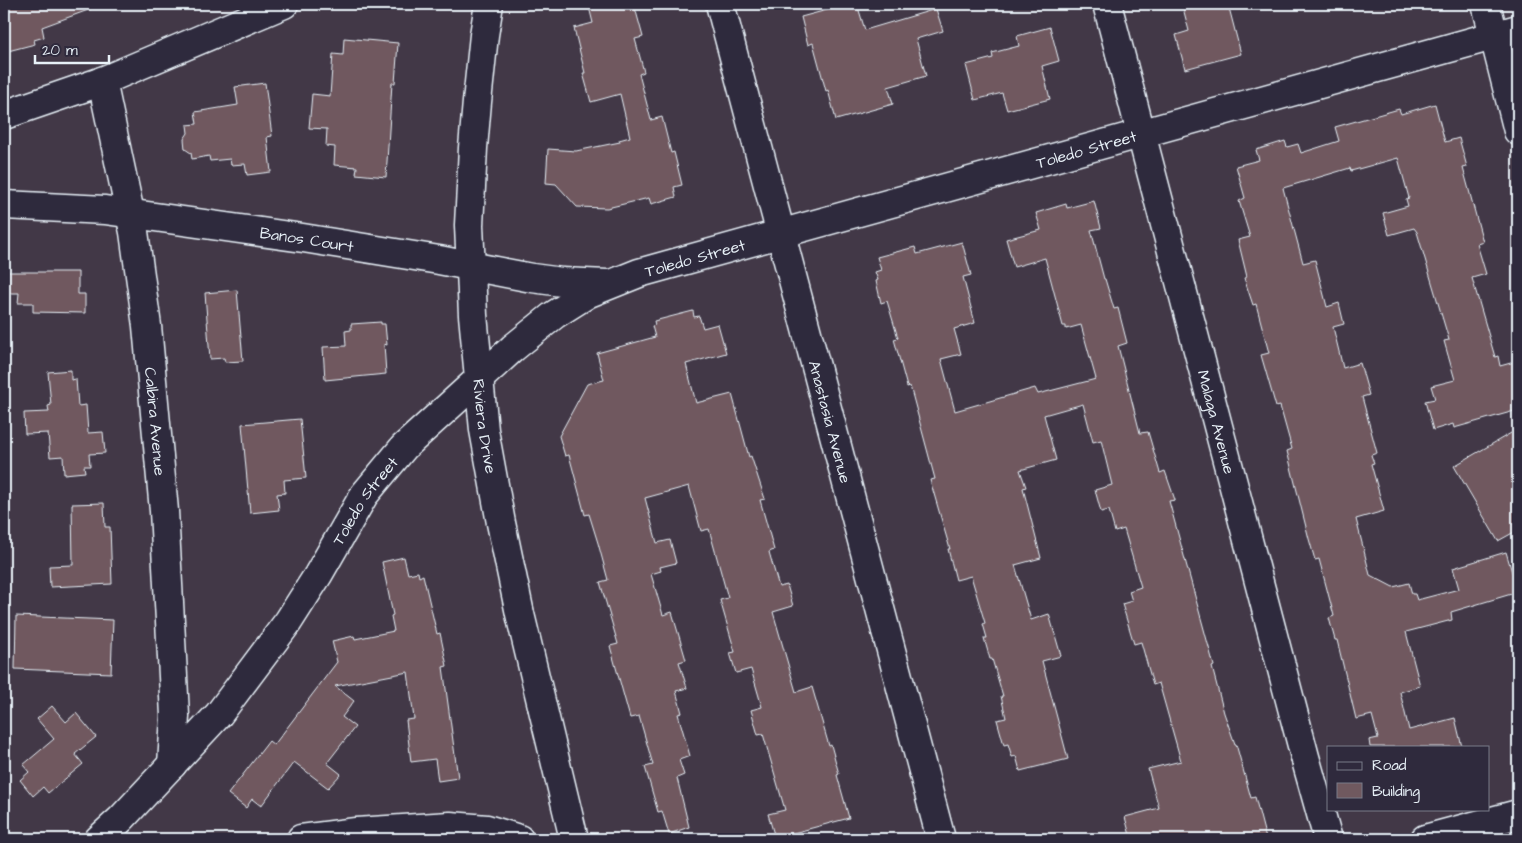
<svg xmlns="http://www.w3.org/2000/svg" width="1522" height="843" font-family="'Architects Daughter',sans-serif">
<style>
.building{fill:#70595f;stroke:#e8f1f8}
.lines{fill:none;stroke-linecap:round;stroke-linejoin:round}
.minor-casing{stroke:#e8f1f8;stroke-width:31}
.tertiary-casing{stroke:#e8f1f8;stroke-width:31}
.minor{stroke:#2f2a3d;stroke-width:28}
.tertiary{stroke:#2f2a3d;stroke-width:28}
.labels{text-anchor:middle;stroke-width:4.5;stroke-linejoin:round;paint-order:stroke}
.street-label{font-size:16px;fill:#e8f1f8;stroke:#2f2a3d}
</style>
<rect width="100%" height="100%" fill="#423847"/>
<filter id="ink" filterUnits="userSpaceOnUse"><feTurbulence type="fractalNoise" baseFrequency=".02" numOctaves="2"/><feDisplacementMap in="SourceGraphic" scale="10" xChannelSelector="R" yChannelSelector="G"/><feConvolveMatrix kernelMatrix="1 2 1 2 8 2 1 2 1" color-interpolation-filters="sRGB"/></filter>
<g filter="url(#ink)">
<g class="building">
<path d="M4,4H99V6L42,27L44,37L34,40L35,44L8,51V47L4,48Z"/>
<path d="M600,4H634L643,37L635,39L644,72L639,74L651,120L662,117L671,153L674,152L682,185L674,187L676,197L651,204L649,198L607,208L577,207L556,184L546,183L548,149L576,151L620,142L619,140L630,137L620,94L591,102L583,73H585L574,28L593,23L589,7Z"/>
<path d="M825,4H857L865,30L936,9L943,31L916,39L926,76L888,87L893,104L836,120L828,90L826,91L813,43L808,45L801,17L827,10Z"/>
<path d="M1182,4H1228L1241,54L1185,69L1176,35L1189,31Z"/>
<path d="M1050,27L1059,61L1042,66L1050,99L1007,110L1002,93L975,100L966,65L993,58L992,53L1019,46L1017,36Z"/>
<path d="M344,38L398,43L395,83H392L386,177L356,174L357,167L334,165L335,147L326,146L327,129L309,128L312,94L330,96L333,54L343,55Z"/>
<path d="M265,83L272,136L267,137L271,172L247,175L245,164L231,165L230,159L210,161L209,156L192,159L191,153L185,149L184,139L188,133L187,125L197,124L195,112L238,105L235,87Z"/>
<path d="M1435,104L1445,142L1459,138L1467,167L1463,168L1483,242L1477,244L1486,274L1472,278L1495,357L1498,356L1500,366L1518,361V410L1454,428L1453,424L1433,430L1425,401L1435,399L1431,386L1455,380L1444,341L1449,340L1417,232L1414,228L1389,235L1383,213L1408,206L1406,199L1409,198L1398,158L1351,171L1350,168L1283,188L1303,263L1315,260L1327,307L1339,303L1344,324L1333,327L1343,368L1360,363L1369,395L1362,397L1377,453L1371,455L1374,463L1371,464L1384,511L1356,519L1370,575L1393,587L1409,583L1412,594H1415L1417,600L1459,589L1453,568L1506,552L1518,592L1451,612L1452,620L1406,632L1420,686L1400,692L1409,730L1455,718L1462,747H1370L1369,740L1378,738L1372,715L1356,719L1337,640H1335L1329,618L1334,616L1319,559L1315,560L1309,539L1287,451L1292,449L1280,406L1276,407L1261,355L1269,353L1256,304L1253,305L1244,278L1247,277L1238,240L1250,237L1239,201L1245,198L1236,166L1259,160L1256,150L1285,141L1287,147L1298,144L1301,153L1339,141L1335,127L1399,109L1401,114Z"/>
<path d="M1094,201L1101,228L1091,230L1104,279H1105L1114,309L1118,308L1127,343L1118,346L1140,433L1148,432L1160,473L1165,471L1175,500L1169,501L1214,666L1212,667L1224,713L1235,744H1236L1251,798L1255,797L1266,839H1131L1125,817L1159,808L1148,769L1181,761L1159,683L1153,685L1141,642L1134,644L1122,604L1132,601L1129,591L1141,587L1124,529L1115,532L1109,510L1101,512L1095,490L1112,485L1101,440L1093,442L1083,404L1044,415L1056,460L1020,470L1026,487L1023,488L1041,558L1015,565L1031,620L1049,614L1061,656L1042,661L1068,759L1020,771L1016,756L1012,757L1008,744L1004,745L997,720L1006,718L1001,696H1003L992,659H990L984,638H987L983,624L985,623L971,576L956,580L948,549H950L930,480L935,479L910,386L907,387L894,339L898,338L887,301L881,303L876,281L878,280L875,272L881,270L877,257L915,247L917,254L962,242L971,275L963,277L975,323L954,329L961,354L941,359L955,411L1035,388L1038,394L1096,379L1081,325L1066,329V326H1063L1045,258L1014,267L1006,239L1041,230L1036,213L1066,204L1067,208Z"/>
<path d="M4,272H78V294H85V313L33,312V303H18L19,293H4Z"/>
<path d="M237,290L243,361L225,362L224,358L210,359L205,293Z"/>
<path d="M693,311L694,317L699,316L703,328L718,324L726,353L686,364L696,403L732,394L749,457L751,456L765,499L760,500L774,550L769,552L779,587L787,585L793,606L773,612L796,692L812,687L829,746L831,745L839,774L837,775L849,818L775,838L768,814L785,810L763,734L758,735L751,710L762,707L751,669L736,673L730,653L735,652L720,600L728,598L709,529L701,531L689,486L645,498L657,543L670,540L676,563L660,567L661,571L651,574L663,615L672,612L686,660L679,662L687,688L676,691L682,713L678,714L690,756L679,760L684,775L677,778L689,827L669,834L662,811L658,812L645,767L653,765L639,716L630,718L610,646L618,644L600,582L608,580L598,543L589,514L585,515L569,455L565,456L559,436L587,384L604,380L597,353L655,337L652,326L655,325L654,321Z"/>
<path d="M381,322V324H385L387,345L384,344L386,374L325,380L323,347L346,346L345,331L351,330V324Z"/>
<path d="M71,370V380L76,379L78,406L86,405L88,433L103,432L105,453L89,454L90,466H84L85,472L64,474L63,456L50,457L48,433L25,434L24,413L49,412L48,406L51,405L48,372Z"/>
<path d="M300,419L306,478L284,480L285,493L277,494L279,510L250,513L242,424Z"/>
<path d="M1518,429V530L1498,541L1454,466Z"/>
<path d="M104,503L105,527H110L112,584L50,587L49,566L73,565L72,504Z"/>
<path d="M404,557L408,574L418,572L419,577L423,575L437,634L440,633L447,666L443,667L458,778L438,781L435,759L411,762L406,720L414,719L408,672L335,686L354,701L342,717L355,727L327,763L341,774L328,788L294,762L261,806L252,799L246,808L228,794L269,741L274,745L337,662L332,641L354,636L355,639L394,631L391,616L393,615L382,562Z"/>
<path d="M16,616L113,620L111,673L15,669Z"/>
<path d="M52,706L66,722L76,713L96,737L75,754L83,764L48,793L43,787L33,796L20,780L29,772L23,765L54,739L37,719Z"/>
</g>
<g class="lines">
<defs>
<g id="minor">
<path id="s1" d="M489,4L484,35L477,102L473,148L469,225L473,315L484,430L501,523L520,614L574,839"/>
<path id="s2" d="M1107,4L1305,757L1328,839"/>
<path d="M1486,4L1518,131"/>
<path id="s3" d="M102,81L134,232L147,326L164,511L173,676L175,716L172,765"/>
<path d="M4,115L100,82L284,4"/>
<path id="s4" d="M4,205L105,210L303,238L439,260L532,278L562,282L607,284"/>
<path id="s5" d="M99,839L121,819L219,714L288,622L318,575L364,495L404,447L513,348L554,315L589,293L639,273L1518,29"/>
<path d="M301,839L356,832L450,826L487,829L519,839"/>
</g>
<g id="tertiary">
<path id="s6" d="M720,4L941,839"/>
<path d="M1425,839L1518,814"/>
</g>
</defs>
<use href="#minor" class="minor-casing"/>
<use href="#tertiary" class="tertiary-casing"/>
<use href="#minor" class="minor"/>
<use href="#tertiary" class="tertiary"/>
</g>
</g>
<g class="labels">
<g class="street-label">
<text dy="6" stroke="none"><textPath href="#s5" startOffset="1258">Toledo Street</textPath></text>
<text dy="6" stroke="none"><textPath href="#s4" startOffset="305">Banos Court</textPath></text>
<text dy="6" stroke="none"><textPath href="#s5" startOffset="852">Toledo Street</textPath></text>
<text dy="6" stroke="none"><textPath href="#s3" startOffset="345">Calbira Avenue</textPath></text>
<text dy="6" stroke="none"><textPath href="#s6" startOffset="432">Anastasia Avenue</textPath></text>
<text dy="6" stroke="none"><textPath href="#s2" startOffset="432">Malaga Avenue</textPath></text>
<text dy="6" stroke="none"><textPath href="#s1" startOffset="424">Riviera Drive</textPath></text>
<text dy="6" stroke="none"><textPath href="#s5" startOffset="432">Toledo Street</textPath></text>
</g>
</g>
<rect width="1522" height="843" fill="none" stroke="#2f2a3d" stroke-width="20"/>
<rect x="10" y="10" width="1502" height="823" fill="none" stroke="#e8f1f8" stroke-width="2" filter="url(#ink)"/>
<rect x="1327" y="746" width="162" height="65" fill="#2f2a3d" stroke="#797a88"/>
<rect x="1337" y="762" width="25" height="8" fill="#2f2a3d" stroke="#797a88"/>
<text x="1372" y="770" font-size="15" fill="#e8f1f8">Road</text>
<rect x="1337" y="783" width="25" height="15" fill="#70595f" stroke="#797a88"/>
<text x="1372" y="796" font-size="15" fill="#e8f1f8">Building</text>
<path d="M35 55v8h74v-8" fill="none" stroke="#e8f1f8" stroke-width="2.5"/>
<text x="42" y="55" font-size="15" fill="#e8f1f8" stroke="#2f2a3d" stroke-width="4" paint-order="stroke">20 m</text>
</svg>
